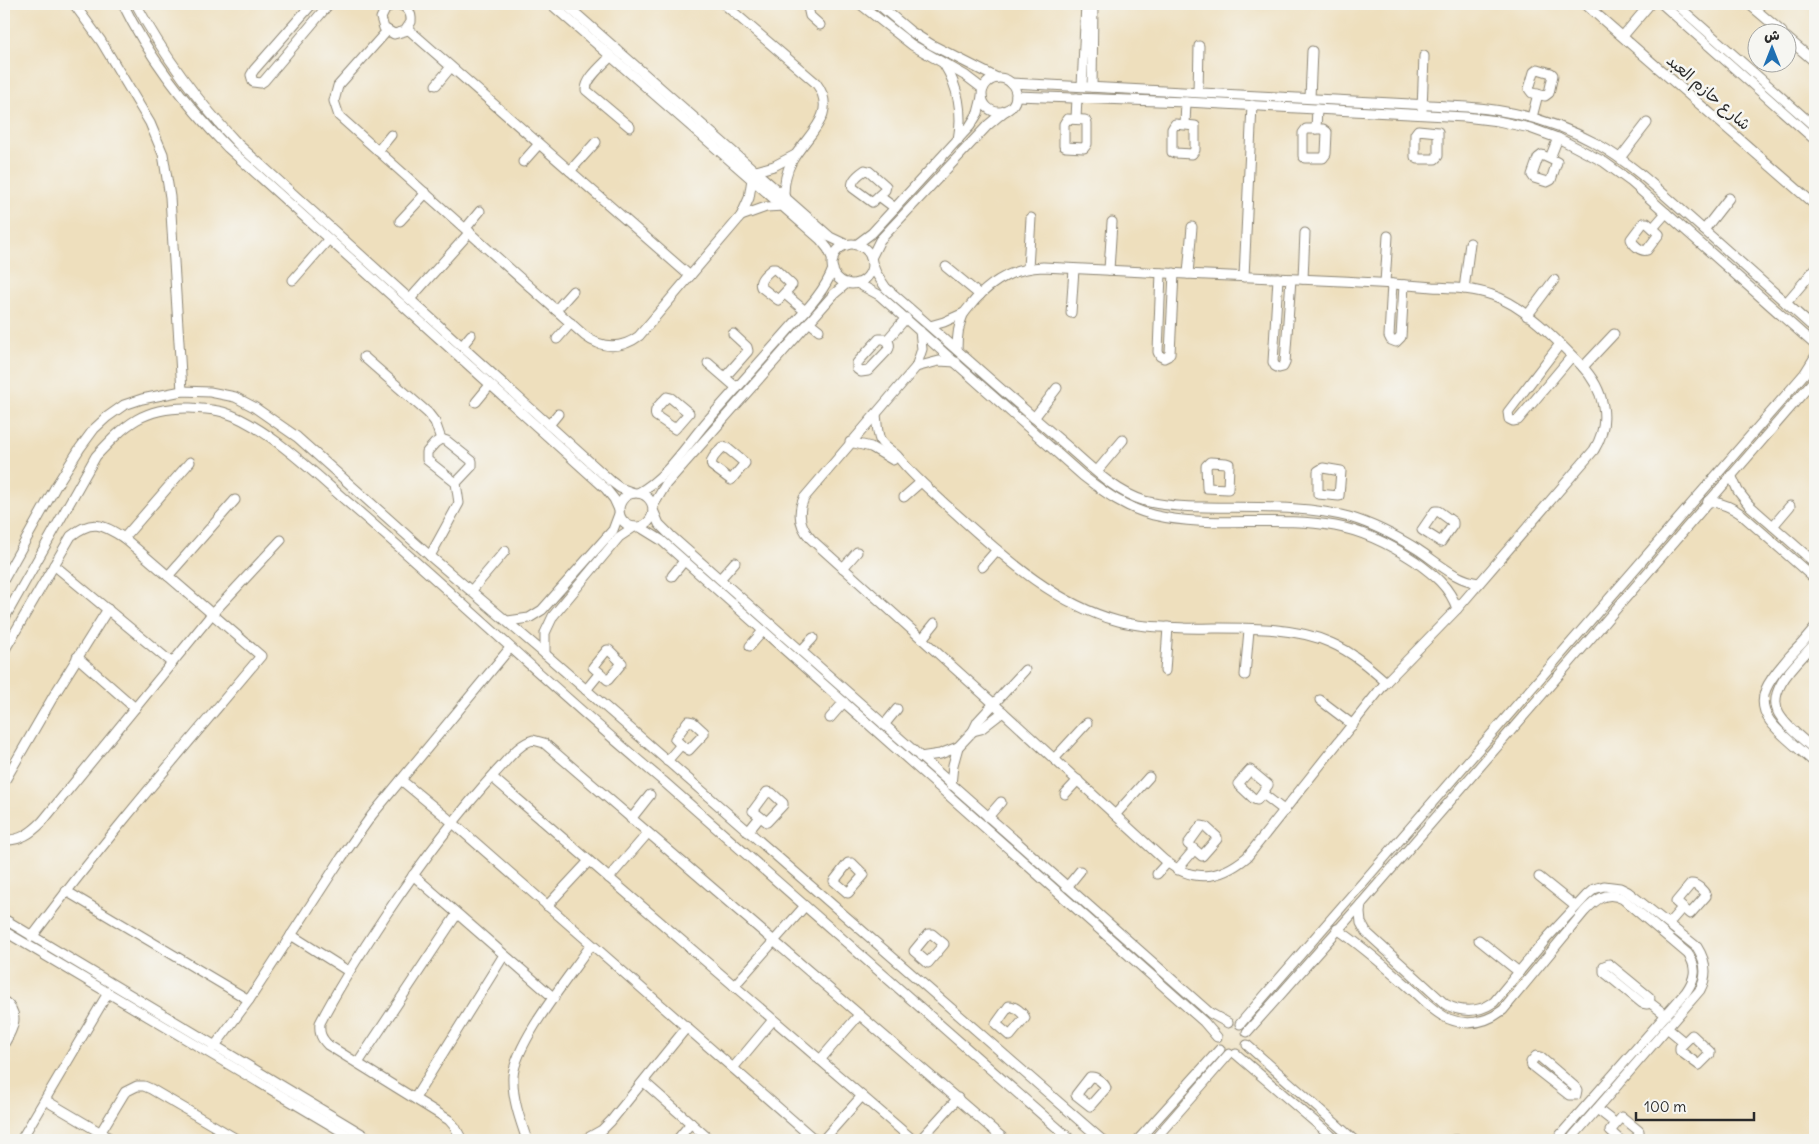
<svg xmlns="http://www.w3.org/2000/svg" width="1819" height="1144" font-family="Delius,'Playpen Sans Arabic',sans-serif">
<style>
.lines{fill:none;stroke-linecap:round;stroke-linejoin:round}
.minor-casing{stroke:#8c8574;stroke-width:11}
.minor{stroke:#fff;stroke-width:9}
.labels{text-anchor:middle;stroke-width:5;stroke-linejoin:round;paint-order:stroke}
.street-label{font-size:16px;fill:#2b2b2b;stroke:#f6f6f2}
</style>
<rect width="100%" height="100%" fill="#f6f6f2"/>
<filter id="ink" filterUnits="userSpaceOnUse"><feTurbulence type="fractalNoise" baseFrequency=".02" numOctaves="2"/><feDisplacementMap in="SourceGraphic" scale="10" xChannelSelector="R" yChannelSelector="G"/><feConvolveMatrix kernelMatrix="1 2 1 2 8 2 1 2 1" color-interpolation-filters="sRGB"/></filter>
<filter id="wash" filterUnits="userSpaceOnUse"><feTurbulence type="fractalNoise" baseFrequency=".0096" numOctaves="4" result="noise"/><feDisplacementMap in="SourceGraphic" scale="20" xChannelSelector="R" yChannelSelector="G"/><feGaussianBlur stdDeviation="1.12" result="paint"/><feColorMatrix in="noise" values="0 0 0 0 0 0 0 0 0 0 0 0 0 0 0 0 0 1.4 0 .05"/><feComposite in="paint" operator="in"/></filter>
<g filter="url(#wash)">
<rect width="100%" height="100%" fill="#eedfbd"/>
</g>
<g filter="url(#ink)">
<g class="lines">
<defs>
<g id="minor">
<path d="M74,4L101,41L150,123L163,154L170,197L182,391"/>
<path d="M123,4C149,58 186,105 228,148L606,489L614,499L619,510"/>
<path d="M136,4C164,56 198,102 239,145L612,482L620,488L634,493"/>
<path d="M312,4L254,70L251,75L253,82L261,83L264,81L329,4"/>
<path d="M395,4L386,8L381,18L384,28L394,34L405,31L411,22C412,12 407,6 397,4"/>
<path d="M551,4L820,239L828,249L833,260"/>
<path d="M565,4L830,237L847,245"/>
<path d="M724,4L816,83C840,115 806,135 792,161C786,172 784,183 784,195"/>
<path d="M805,4L808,7L810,16L820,25"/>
<path d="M860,4L912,45L966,76L983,89"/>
<path d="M878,4L910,31L932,45L997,78"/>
<path d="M1585,4L1815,205"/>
<path d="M1662,4L1815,140"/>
<path d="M1676,4L1815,127"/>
<path d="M1749,4L1782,32"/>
<path d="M408,29L690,276"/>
<path d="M387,31L338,86L334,101L339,116L585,336C602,349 622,349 639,336L741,216L749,198L752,179"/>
<path d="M1623,36L1650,4"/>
<path d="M1786,37L1815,62"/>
<path d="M611,56C603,65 586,78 586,90L630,127"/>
<path d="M944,64C959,88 963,113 958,140"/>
<path d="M1538,69L1551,73L1553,75L1549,93L1545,96L1532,93L1529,89L1534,72Z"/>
<circle cx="999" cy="95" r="17"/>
<path d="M1011,83L1467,107C1513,110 1557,122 1597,144C1631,163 1659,190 1687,215C1730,253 1773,291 1815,329"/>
<path d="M436,85L451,67"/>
<path d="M1082,86L1086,4"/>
<path d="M1092,87L1093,4"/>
<path d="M1198,92L1199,46"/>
<path d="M1016,96L1186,102L1465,117L1498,121L1530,128L1560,139L1604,162L1630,181L1815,345"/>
<path d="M1310,98L1312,51"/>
<path d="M1422,110L1424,56"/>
<path d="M1532,117L1538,94"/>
<path d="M1067,119L1085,120L1087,123V144L1084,148L1066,147L1064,146V124Z"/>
<path d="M1076,119L1077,98"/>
<path d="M1175,124L1195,126V150L1192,154L1175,153L1172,152V129Z"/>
<path d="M1185,124L1186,102"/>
<path d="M1306,129H1323L1327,132L1326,154L1323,158H1305L1303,156V133Z"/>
<path d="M1316,129L1317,109"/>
<path d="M1418,130L1438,132V156L1435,159H1418L1415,157V134Z"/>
<path d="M378,151L391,135"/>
<path d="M1542,155L1557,162L1551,180L1547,182L1534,178L1532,175L1538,158Z"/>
<path d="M1550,158L1558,138"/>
<path d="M1620,158L1647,123"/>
<path d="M523,162L539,144"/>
<path d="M865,170L869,171L886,186L885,190L872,202L853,188C850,181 859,174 865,170Z"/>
<path d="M570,171L596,142"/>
<path d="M756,171L774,166L795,155"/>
<path d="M879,196L895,208"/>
<path d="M741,216L766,207L784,206"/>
<path d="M400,221L426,193"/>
<path d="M1643,223H1647L1659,234L1647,250C1641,252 1633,245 1631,239Z"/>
<path d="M466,228L480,211"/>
<path d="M1653,228L1666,213"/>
<path d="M1704,230L1729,198"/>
<circle cx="852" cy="264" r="20"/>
<path d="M856,245L872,233L970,126L978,113L982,97"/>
<path d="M871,258L880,240L988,125L1006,110"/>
<path d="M872,263L876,273L886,288C944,338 1001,390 1060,440C1086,462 1112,491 1145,501C1164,506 1186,507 1206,507C1251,508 1306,505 1349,517C1373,524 1396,536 1417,549C1437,562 1455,580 1479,583"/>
<path d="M946,267L980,295"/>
<path d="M1028,268L1031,218"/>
<path d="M772,269H775L792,285L778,300L761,287C758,280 767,273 772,269Z"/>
<path d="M1109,270L1112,222"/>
<path d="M1161,273L1158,352L1160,356L1164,358L1168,356L1170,353L1174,273"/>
<path d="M1188,274L1192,227"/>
<path d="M1244,277L1252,105"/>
<path d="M1278,278L1273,362L1275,366L1279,368L1283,367L1285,363L1291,279"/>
<path d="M1303,279L1305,233"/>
<path d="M293,280L328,240"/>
<path d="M857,283L879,295L1083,476C1105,493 1126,508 1153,515C1212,529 1276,515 1335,526C1364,531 1391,545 1415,561C1433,574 1450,587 1457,609"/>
<path d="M1385,283L1388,236"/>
<path d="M1392,284L1389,336L1391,340L1396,342L1401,337L1404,285"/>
<path d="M1464,289L1470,243"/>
<path d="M785,294L805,311"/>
<path d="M410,299L470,232"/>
<path d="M1786,303L1815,269"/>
<path d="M556,310L573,291"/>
<path d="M1071,313L1074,269"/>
<path d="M1527,316L1554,280"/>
<path d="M809,322L819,330"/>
<path d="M930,326L944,322L964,313"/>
<path d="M920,331L922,349L916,367L804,498C797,513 800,527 811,539L1003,712L1164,860C1193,883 1219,880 1247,857L1386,682L1457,609L1594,450C1612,421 1604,389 1581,365C1557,340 1525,306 1492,295C1473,288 1452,288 1432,287C1402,284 1372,283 1342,281C1242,277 1143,272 1043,267C1015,268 994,279 975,300C971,305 966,310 963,315C958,326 957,338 957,350"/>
<path d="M557,339L571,323"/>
<path d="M879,339H884C889,341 891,345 888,350L868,371L861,372L857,369V363Z"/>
<path d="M887,340L906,318"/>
<path d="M1560,344L1508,412L1509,419L1513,421L1518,420L1572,356"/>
<path d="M462,346L471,335"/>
<path d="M364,357L428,413L435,422L441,439"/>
<path d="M708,363L737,388"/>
<path d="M916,367L939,361L956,362"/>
<path d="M1583,367L1614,334"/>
<path d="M725,377L748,351L747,347L733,334"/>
<path d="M667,397L671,398L689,413L675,429L656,416C653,409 662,402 667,397Z"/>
<path d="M476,402L490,385"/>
<path d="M876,414C877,422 877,432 880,440C884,448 894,451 899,458C911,474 929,489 944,503C996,549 1048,602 1118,621C1140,627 1163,627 1185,628C1231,629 1289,624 1331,643C1352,652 1369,667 1386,682"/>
<path d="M1034,418L1057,388"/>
<path d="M549,425L558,414"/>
<path d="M850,442L871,447L893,460"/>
<path d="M723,447L727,448L745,463L731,480L712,466C709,459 718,452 723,447Z"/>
<path d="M1210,462L1226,463L1229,464L1228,489L1207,488L1206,466Z"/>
<path d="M1323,468L1341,471L1339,496L1318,494V471Z"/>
<path d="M1097,471L1123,440"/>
<path d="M1731,475L1738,491L1749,505L1815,563"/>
<circle cx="636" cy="510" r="17"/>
<path d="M638,493C668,477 687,444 709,419C734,391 758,364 783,336C801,315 823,295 833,269"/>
<path d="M904,497L921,482"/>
<path d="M1708,501C1721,503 1731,506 1741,514L1815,579"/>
<path d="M653,506L666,484L834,294L847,283"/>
<path d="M653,510L659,524L670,535L1210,1013L1228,1023"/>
<path d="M1435,511H1438L1453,522V525L1441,542L1422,530Z"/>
<path d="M1773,526L1790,506"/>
<path d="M640,527L661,540L1204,1022L1217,1037"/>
<path d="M124,538L190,462"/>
<path d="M430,556L459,503L456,483L427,460V452L435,443L441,439L447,441L472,461V466L456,483"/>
<path d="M54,565L172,663"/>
<path d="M982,567L997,550"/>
<path d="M843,568L857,552"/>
<path d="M168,576L235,500"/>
<path d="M672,576L684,561"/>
<path d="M4,579L56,486L80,448L94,429L107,417L124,405L142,399L182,391L210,392L235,397L254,407L297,437L430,556L545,654L1102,1140"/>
<path d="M720,579L735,562"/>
<path d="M472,590L505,551"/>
<path d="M4,619L96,456C126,424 143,407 190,408C201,409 213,409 223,412C266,425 317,476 351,505C457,596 556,692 663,781L1071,1140"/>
<path d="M508,621L529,618L542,610L613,530L619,514"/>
<path d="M1815,628C1807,638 1798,648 1789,657C1774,675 1752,696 1770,721C1780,735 1802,751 1815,763"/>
<path d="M922,639L935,623"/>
<path d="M1815,643C1800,661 1765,689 1779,714C1787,728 1803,739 1815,750"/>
<path d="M750,646L763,631"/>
<path d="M607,650H609L622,663L608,680L593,667Z"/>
<path d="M4,651L71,536C92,519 102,524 124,538L261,656C183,749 104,840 32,937"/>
<path d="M801,651L813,638"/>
<path d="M545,654V633L553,616L619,537L634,527"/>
<path d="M77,657L135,708"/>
<path d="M1165,671L1168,627"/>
<path d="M1245,675L1249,630"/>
<path d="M586,690L599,674"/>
<path d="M1320,700L1353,725"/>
<path d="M830,718L844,702"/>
<path d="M688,721L693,722L704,732V734L689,750L681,745L675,739Z"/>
<path d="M884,725L897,709"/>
<path d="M973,731L981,729L1003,712"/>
<path d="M920,757L940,754L958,747"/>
<path d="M1054,759L1087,723"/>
<path d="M667,761L681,745"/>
<path d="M1250,770L1268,785L1257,800L1254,799L1238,784Z"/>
<path d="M492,777L913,1140"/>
<path d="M401,780L452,822L815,1140"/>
<path d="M4,782L53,697L108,609"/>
<path d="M951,785L953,765L958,747L973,731L978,721L1025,670"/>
<path d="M767,792L772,793L783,803V805L767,822L753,811Z"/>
<path d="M1065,794L1078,780"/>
<path d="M1263,794L1285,811"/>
<path d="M1115,815L1149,777"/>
<path d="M988,817L1001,802"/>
<path d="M631,819L650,795"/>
<path d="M1201,826L1206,827L1217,837V839L1202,856L1188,844Z"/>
<path d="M748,832L760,817"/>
<path d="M4,840C20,841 31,833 42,822L212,614L281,540"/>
<path d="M848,863H852L864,875L848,893L834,881Z"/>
<path d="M1177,870L1193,851"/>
<path d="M1157,874L1167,863"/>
<path d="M413,875L554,998"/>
<path d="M1539,877L1575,906"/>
<path d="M609,878L648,833"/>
<path d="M1691,884C1696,883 1704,891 1706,896L1690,914L1676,902Z"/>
<path d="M1067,887L1080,871"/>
<path d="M66,891L249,1000"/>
<path d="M1361,904L1360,913L1361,923L1366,932L1445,1004C1462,1013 1478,1013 1494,1002L1547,938L1586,896L1594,889L1604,886L1620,888L1628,892L1697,947C1706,961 1708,975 1700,990L1570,1140"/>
<path d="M547,906L589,861"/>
<path d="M4,919L372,1140"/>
<path d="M1669,923L1682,908"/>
<path d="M1337,929C1364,947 1388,969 1412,990C1423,1000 1435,1013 1449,1019C1469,1027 1487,1022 1503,1010L1584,912C1595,900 1606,890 1623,899L1688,954C1698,968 1695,979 1686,992L1556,1140"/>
<path d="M4,931L356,1140"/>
<path d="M928,934H932L944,944L928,963L914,951Z"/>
<path d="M291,935L348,971"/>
<path d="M1479,940L1519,972"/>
<path d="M1609,964L1648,996L1650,998L1649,1002L1647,1004L1642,1003L1604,972V966Z"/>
<path d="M734,986L805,906"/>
<path d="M4,1001C21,1014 13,1029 4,1044"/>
<path d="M1649,1002L1666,1015"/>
<path d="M1009,1006C1015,1006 1023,1013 1025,1018L1010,1036L996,1024Z"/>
<path d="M1240,1024L1805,373L1815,357"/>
<path d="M1667,1028L1684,1042"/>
<path d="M1247,1032L1361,904L1815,379"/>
<path d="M1692,1035L1710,1052V1054L1699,1065L1680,1051V1047Z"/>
<path d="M1247,1045L1354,1140"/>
<path d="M214,1047L249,1000L342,857L372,815L510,648"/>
<path d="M1236,1054L1336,1140"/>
<path d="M1536,1056L1540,1057L1575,1087L1577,1090L1576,1095H1569L1532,1066L1531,1062Z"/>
<path d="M820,1060L859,1015"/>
<path d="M358,1063L457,914"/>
<path d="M733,1068L773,1020"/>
<path d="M1090,1077C1096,1076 1104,1083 1106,1088L1090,1106L1076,1095Z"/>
<path d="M644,1082L710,1140"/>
<path d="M415,1098L504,955"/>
<path d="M45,1100L113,1140"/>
<path d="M1597,1109L1615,1123"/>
<path d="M21,1140L108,993"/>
<path d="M96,1140L125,1092L137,1086H144L151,1089L238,1140"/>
<path d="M462,1140L455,1127L449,1120L328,1045C321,1038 319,1033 320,1023C340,984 363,949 387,913C420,864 456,816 496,772C507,761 518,744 533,740L544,743L1005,1140"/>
<path d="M527,1140C520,1120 512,1098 513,1076C516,1041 570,976 591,945"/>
<path d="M584,1140L602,1130L611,1121L687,1027"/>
<path d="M677,1140L691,1123"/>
<path d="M823,1140L862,1096"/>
<path d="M920,1140L958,1098"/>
<path d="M1138,1140L1220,1049"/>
<path d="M1154,1140L1229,1054"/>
<path d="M1453,1140H1458"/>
<path d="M1620,1140L1610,1131L1622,1117L1639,1131V1135L1634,1140"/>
</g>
</defs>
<use href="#minor" class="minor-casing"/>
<use href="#minor" class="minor"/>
</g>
</g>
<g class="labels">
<g class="street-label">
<text transform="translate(1709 92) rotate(41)" y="6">شارع حازم العبد</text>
</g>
</g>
<rect width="1819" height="1144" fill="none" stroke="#f6f6f2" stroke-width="20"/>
<g transform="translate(1772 48)"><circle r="24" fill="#f6f6f2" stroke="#a5a5a2"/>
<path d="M0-4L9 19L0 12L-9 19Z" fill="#1f6fb2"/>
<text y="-8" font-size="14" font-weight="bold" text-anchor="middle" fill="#2b2b2b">ش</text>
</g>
<path d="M1636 1112v8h118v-8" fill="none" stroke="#2b2b2b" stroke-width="2.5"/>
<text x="1644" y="1112" font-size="15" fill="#2b2b2b" stroke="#f6f6f2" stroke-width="4" paint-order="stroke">100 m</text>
</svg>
